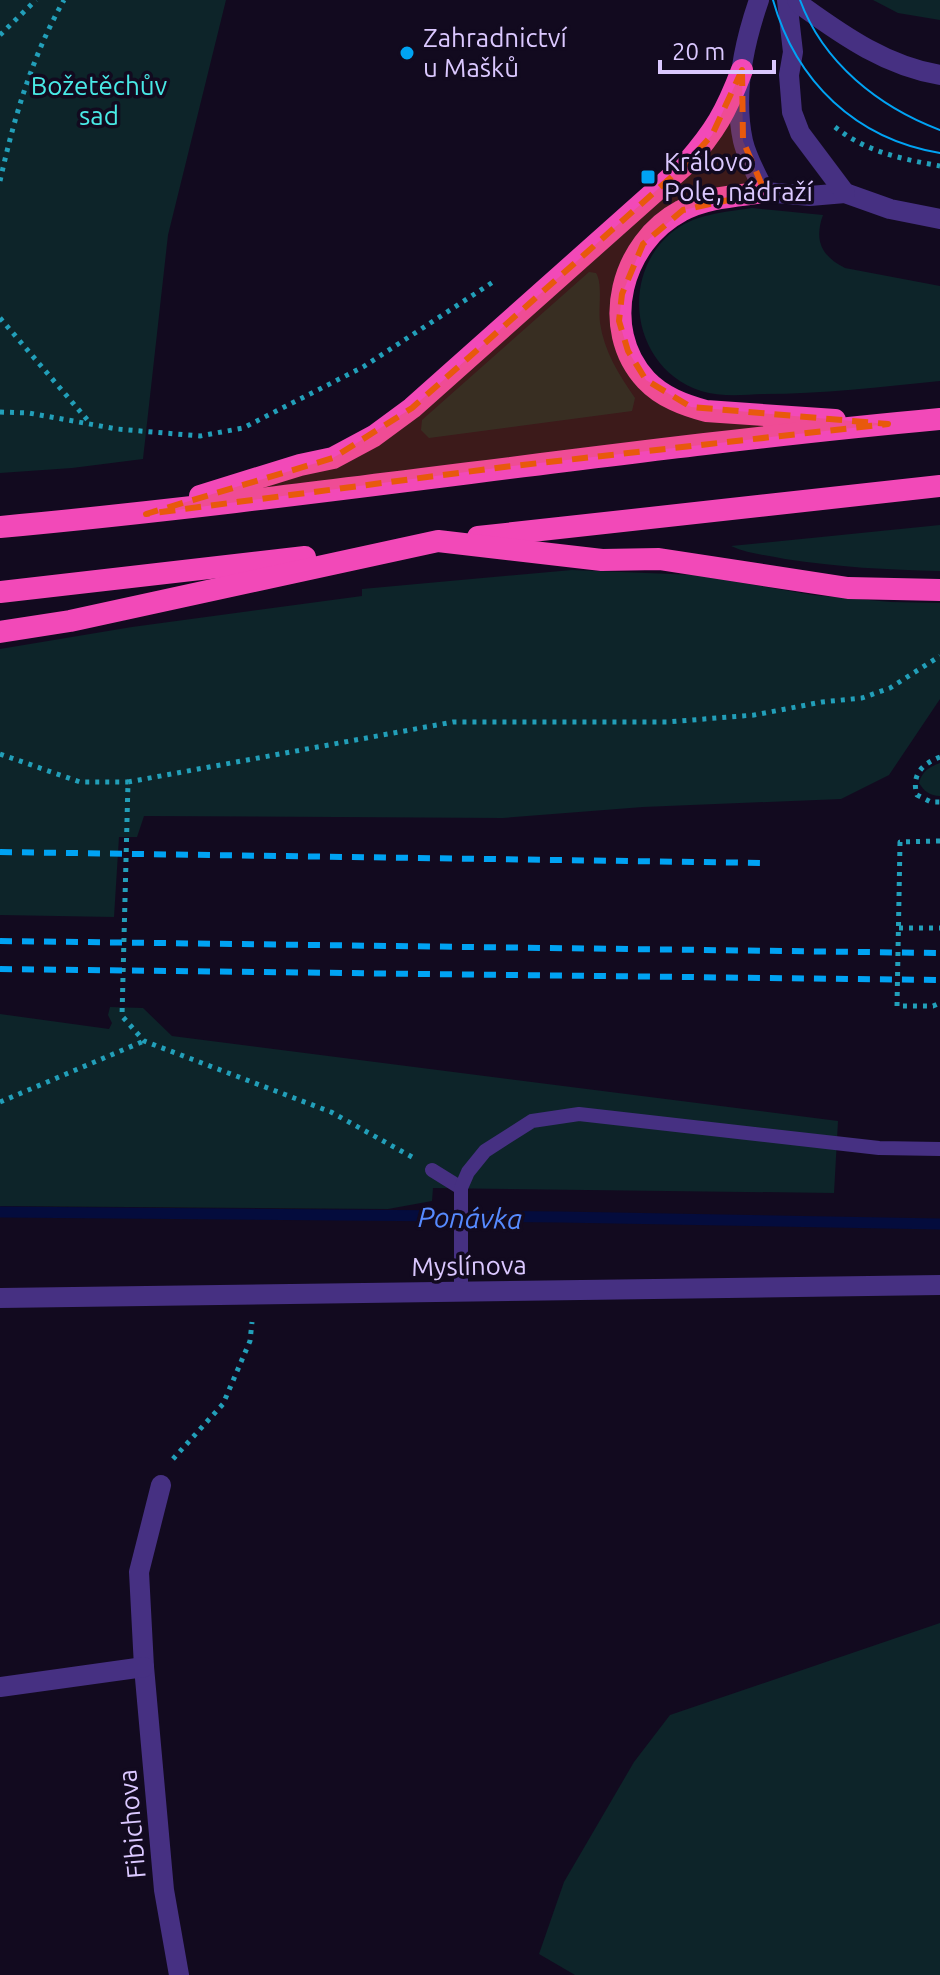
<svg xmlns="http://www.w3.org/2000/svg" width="940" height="1975" font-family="Ubuntu,sans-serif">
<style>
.green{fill:#0d2429}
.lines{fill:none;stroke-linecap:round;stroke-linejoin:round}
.stream{stroke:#040c3d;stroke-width:11}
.path{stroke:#229fb9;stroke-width:5;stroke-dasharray:4 6;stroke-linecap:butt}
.service{stroke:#463082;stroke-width:14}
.minor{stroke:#463082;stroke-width:20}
.trunk{stroke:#f249b8;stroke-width:22}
.tram{stroke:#00a3f3;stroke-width:2}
.rail{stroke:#00a3f3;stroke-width:6;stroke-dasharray:12 10;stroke-linecap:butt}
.marked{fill:#e8590c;fill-opacity:0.2;stroke:#e8590c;stroke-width:6;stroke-dasharray:16 10;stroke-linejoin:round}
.poi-dot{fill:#00a3f3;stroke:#120a1f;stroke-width:3}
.labels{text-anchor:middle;stroke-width:7;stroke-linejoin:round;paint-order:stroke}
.poi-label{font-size:26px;fill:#dbc8ff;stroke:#120a1f;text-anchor:start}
.park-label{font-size:26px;fill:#49e9e6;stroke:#120a1f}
.street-label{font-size:26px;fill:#dbc8ff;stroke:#120a1f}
.water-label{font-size:28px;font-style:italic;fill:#568aff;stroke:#120a1f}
</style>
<rect width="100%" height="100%" fill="#120a1f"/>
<g class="green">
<path d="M0,0H226L168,235L143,459L72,468L0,473Z"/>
<path d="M873,0H940V20L898,13Z"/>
<path d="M752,208L823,215C814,240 821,256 845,268L940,286V381C881,387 822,394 763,394C743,395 720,397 701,391C633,369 618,278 671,233C693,214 725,212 752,208Z"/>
<path d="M589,272L596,273C603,284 598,308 600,323C604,351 619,375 635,398L632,411L429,438L421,430L422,420Z"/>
<path d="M940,525V571C888,570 837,567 785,559C767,555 748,554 731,546Z"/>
<path d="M572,570L696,575L813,595L891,602L940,603V699L889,775L841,799L643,807L503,818L144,816L137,837H119L114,917L0,915V649L132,627L362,596V589Z"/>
<path d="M940,763V796C930,796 924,791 919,783C922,771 929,767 940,763Z"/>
<path d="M110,1007L143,1008L172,1036L838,1121L834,1193L433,1188L432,1201L388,1209L0,1206V1014L109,1029L112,1023L108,1015Z"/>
<path d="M940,1623V1975H575L539,1954L564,1882L634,1762L670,1715Z"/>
</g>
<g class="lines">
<path class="stream" d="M0,1212L560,1217L940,1224"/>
<g class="path">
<path d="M0,35L36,0"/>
<path d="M835,127C866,152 902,159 940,166"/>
<path d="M0,181C14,118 32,56 64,0"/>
<path d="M0,318L90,423"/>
<path d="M0,412L29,413L117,429L200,436L243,428L363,367L493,282"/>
<path d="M0,754L80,782H128"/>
<path d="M940,757C922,764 911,775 917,795L931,802H940"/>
<path d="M940,841L900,842L897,1006H933L940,1003"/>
<path d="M899,928H940"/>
<path d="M0,1102L144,1041"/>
<path d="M412,1157L331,1112L144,1041L122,1016L128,782L453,722H667L754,715L822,702L862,698L890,688L940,656"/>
<path d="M173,1459L223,1404L250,1341L252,1322"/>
</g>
<g class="service">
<path d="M432,1170L461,1188"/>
<path d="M461,1292V1188L468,1172L485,1151L532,1121L579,1114L879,1148L940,1149"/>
</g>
<g class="minor">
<path d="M759,0C744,43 733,95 743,141C747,158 757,176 765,192L810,196L845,193L890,209L940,219"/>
<path d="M787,0L793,52L789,75L792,112L800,133L845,193"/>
<path d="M797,0L802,6C845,37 887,66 940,75"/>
<path d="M0,1298L940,1285"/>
<path d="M161,1485L139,1572L144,1667L164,1890L179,1975"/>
<path d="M0,1687L144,1667"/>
</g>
<g class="trunk">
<path d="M765,192C738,196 706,197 681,211C622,242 598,328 646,380C662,397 684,405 706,411L835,420"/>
<path d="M200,496L300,465L333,458L374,436L412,408L686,164C715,131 726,112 742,70"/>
<path d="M0,527C314,498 626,448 940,419"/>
<path d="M478,537L940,486"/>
<path d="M0,592L305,557"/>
<path d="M0,632L70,621L438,541L602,560L659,559L848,588L940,590"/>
</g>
<g class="tram">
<path d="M773,0C796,82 856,139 940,153"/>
<path d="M800,0C823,63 879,107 940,130"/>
</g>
<g class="rail">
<path d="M0,852L766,863"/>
<path d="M0,941L940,953"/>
<path d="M0,969L940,980"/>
</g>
</g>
<path class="marked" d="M742,70L743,141L765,192L683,210L643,244L622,294L619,321L628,351L646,380L691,407L888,424L504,467L146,514L333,458L412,408L686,164L712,135Z"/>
<g class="poi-dot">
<circle cx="407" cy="53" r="8"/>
<rect x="640" y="169" width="16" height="16" rx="4"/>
</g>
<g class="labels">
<g class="poi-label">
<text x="423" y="47">Zahradnictví<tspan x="423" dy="30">u Mašků</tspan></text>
<text x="664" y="171">Královo<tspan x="664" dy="30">Pole, nádraží</tspan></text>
</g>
<g class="park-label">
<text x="99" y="95">Božetěchův<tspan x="99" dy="30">sad</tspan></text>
</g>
<g class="street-label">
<text transform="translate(469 1266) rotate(-1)" y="9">Myslínova</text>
<text transform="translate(132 1824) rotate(-95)" y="9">Fibichova</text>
</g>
<g class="water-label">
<text transform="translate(470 1218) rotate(1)" y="10">Ponávka</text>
</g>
</g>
<path d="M660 60v12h114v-12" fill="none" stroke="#dbc8ff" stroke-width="4"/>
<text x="672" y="60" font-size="24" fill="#dbc8ff" stroke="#120a1f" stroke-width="6" paint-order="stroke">20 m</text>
</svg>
